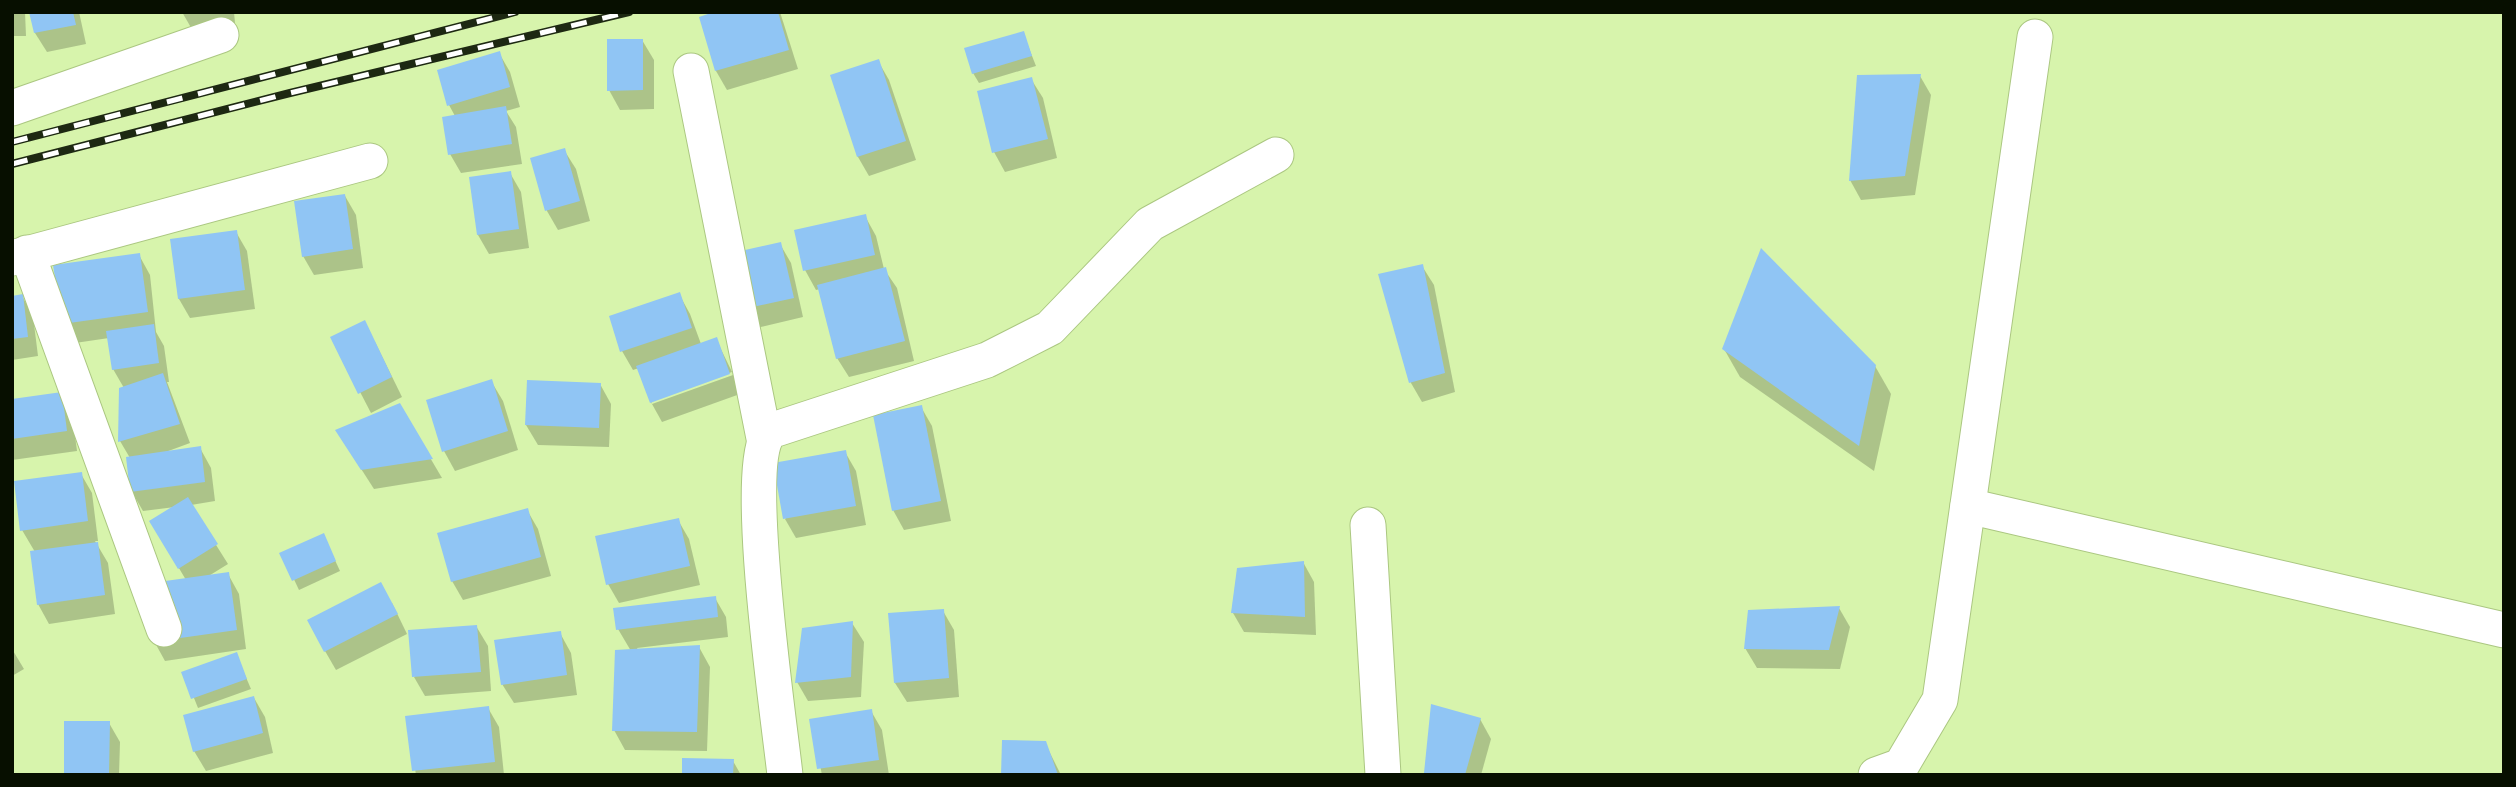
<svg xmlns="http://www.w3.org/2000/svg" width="2516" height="787" font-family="Literata,serif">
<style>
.shadow{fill:#0003}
.building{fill:#90c5f4}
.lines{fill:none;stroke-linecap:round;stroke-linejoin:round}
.minor-casing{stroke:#abc781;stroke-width:37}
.minor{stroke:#fff;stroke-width:35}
.rail-casing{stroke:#1d2812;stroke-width:8}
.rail{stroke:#fff;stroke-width:5;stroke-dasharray:16;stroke-linecap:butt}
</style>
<rect width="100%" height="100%" fill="#d7f4ac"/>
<g class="shadow">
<path d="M12,12H25L26,36H12Z"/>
<path d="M31,12H79L86,44L47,52L35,33Z"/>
<path d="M182,12H234L235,23L193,31Z"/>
<path d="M721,12H780L798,69L727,90L716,71L701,18Z"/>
<path d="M1023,33L1036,66L979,83L973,73Z"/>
<path d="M642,40L654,60V109L620,110L609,90Z"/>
<path d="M499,53L510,72L520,107L506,111L516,127L522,164L461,173L450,154L455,116L449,105Z"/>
<path d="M878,61L889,80L916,160L869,176L858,157L832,76Z"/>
<path d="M1920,76L1931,95L1915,195L1861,200L1850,180Z"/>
<path d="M1031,79L1043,98L1057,158L1005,172L994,152Z"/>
<path d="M564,150L576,169L590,221L558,230L547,211L532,159Z"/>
<path d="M510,173L521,192L529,248L489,254L478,235L471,178Z"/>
<path d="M345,196L356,215L363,268L314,275L303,256Z"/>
<path d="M865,216L876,236L884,269L897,288L914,361L849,377L837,358L820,289L816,290L805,270Z"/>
<path d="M236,232L247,251L255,309L190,318L179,299L172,241Z"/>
<path d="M780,244L791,263L803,317L752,329L741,310Z"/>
<path d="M139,255L150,275L156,332L164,346L169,382H167L190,443L163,453L200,448L211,468L215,501L191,505L228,564L207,577L228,574L239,594L246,649L165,661L154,641L186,580L151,521L175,507L143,511L132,492L130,458L120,441L124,388L113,369L109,338L75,343L63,323Z"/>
<path d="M1422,266L1434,285L1455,392L1422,402L1411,383L1381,275Z"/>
<path d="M679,294L690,314L701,344L716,339L732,372L652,400V404L639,368L633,370L622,351Z"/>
<path d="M22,296L33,316L38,356L12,360V298Z"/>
<path d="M332,338L375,342L402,397L371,413Z"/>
<path d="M1724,349L1875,366L1891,394L1874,471L1740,377Z"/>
<path d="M733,375L740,394L662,422L652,404Z"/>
<path d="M491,381L503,401L518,450L455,471L444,451Z"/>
<path d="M528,382L600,384L611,404L609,447L538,445L526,425Z"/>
<path d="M61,394L72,413L77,451L12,460V400Z"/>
<path d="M399,405L442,478L374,489L349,450Z"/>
<path d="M921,407L932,426L951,521L904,530L893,510Z"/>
<path d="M845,452L856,471L866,525L796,538L785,519Z"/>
<path d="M81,474L92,493L98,541H95L108,563L115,614L49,624L38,604L35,552L22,530Z"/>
<path d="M527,510L538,529L551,576L463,600L452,581Z"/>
<path d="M678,520L689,539L700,585L619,603L608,584Z"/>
<path d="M328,545L340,571L299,590L282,554Z"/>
<path d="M1303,562L1314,582L1316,635L1244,632L1233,613Z"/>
<path d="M715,598L726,617L728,637L637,648L638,650L699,647L710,667L707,751L625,750L614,730L631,651L618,629Z"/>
<path d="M392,603L407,634L336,670L325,651Z"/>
<path d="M1839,608L1850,627L1840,669L1757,668L1745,648Z"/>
<path d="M943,611L954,630L959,697L907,702L895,683Z"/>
<path d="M852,623L864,642L861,697L808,701L797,682Z"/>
<path d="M476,626L488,646L491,691L425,696L414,677Z"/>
<path d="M560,633L571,653L577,695L514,703L502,684Z"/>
<path d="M12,649L24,669L12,676Z"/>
<path d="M236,654L251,689L198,708L184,673Z"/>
<path d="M254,698L265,717L273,753L206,771L194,751Z"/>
<path d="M488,708L499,727L504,775H416L407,717Z"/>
<path d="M871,711L882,730L889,775H822L811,720Z"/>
<path d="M1480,719L1491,739L1481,775H1428L1426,773Z"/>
<path d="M109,723L120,742L119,775H65Z"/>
<path d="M1045,743L1061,775H1002Z"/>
<path d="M733,761L741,775H683Z"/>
</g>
<g class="building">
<path d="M29,12H73L76,25L34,33Z"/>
<path d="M714,12H778L789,50L715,71L699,17Z"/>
<path d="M1024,31L1032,56L972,74L964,48Z"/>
<path d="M607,39H643V90L607,91Z"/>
<path d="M500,51L510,87L447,106L437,70Z"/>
<path d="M879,59L906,141L857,157L830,75Z"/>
<path d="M1921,74L1905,176L1849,181L1857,75Z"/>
<path d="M1032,77L1048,139L992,153L977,91Z"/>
<path d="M506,106L512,144L448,155L442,117Z"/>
<path d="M565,148L580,201L545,211L530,158Z"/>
<path d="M511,171L519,229L477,235L469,177Z"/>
<path d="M345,194L353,249L302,257L294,201Z"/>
<path d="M866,214L875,255L803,271L794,230Z"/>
<path d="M237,230L245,290L178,299L170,239Z"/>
<path d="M781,242L794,298L739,310L727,254Z"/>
<path d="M1761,248L1876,365L1859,446L1722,349Z"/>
<path d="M140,253L148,312L62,324L53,265Z"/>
<path d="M1423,264L1445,373L1409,383L1378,274Z"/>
<path d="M886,267L905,341L836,359L817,285Z"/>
<path d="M680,292L692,328L620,352L609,316Z"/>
<path d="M23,294L28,337L12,339V296Z"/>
<path d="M365,320L392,377L358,394L330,337Z"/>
<path d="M154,324L159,363L112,370L106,331Z"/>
<path d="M717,337L730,374L650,403L636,366Z"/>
<path d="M163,373L180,424L118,442L119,388Z"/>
<path d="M492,379L508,431L442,452L426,400Z"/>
<path d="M527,380L601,383L599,428L525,425Z"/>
<path d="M62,392L67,431L12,439V399Z"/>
<path d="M400,403L433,459L361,470L335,430Z"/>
<path d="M922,405L941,501L892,511L873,415Z"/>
<path d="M201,446L205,482L130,492L126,457Z"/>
<path d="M846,450L856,506L783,519L773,463Z"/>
<path d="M82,472L88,521L20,531L14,481Z"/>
<path d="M188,497L218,544L178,569L149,521Z"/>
<path d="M528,508L541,557L451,582L437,533Z"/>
<path d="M679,518L690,566L606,585L595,536Z"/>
<path d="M324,533L336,561L292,581L279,553Z"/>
<path d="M98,542L105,595L37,605L30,551Z"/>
<path d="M1304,561L1305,617L1231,613L1237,568Z"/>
<path d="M229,572L237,630L152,642L144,584Z"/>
<path d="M381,582L398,614L324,652L307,620Z"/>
<path d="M716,596L718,617L616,630L613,608Z"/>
<path d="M1840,606L1829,650L1744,649L1748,610Z"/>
<path d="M944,609L949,678L894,683L888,613Z"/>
<path d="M853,621L851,677L795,683L802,628Z"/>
<path d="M477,625L481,672L412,677L408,630Z"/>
<path d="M561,631L567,675L501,685L494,640Z"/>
<path d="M700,645L697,732L612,731L615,650Z"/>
<path d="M237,652L247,679L191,699L181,672Z"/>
<path d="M254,696L263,733L193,752L183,715Z"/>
<path d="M1431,704L1481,718L1465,775L1424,773Z"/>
<path d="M489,706L495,762L412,771L405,716Z"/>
<path d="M872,709L879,760L817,769L809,719Z"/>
<path d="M64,721H110L109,775H64Z"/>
<path d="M1002,740L1046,741L1058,775H1001Z"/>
<path d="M682,758L734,759L733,775H682Z"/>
</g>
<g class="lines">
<defs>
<g id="minor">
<path d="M691,71L764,438"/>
<path d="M12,108L221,35"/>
<path d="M27,253L164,629"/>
<path d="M12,258L370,161"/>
<path d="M1968,506L2504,630"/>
<path d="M1368,525L1383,775"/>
<path d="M785,775C779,719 741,465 770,431L987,360L1050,328L1150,224L1276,155"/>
<path d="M1876,775L1901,766L1940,700L2035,37"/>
</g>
</defs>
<use href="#minor" class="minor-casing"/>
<use href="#minor" class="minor"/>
<defs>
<g id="rail">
<path d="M12,142L515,12"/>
<path d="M12,164L290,93L629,12"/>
</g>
</defs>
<use href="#rail" class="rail-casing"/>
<use href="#rail" class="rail"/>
</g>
<rect width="2516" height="787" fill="none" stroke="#070f00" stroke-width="28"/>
</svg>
